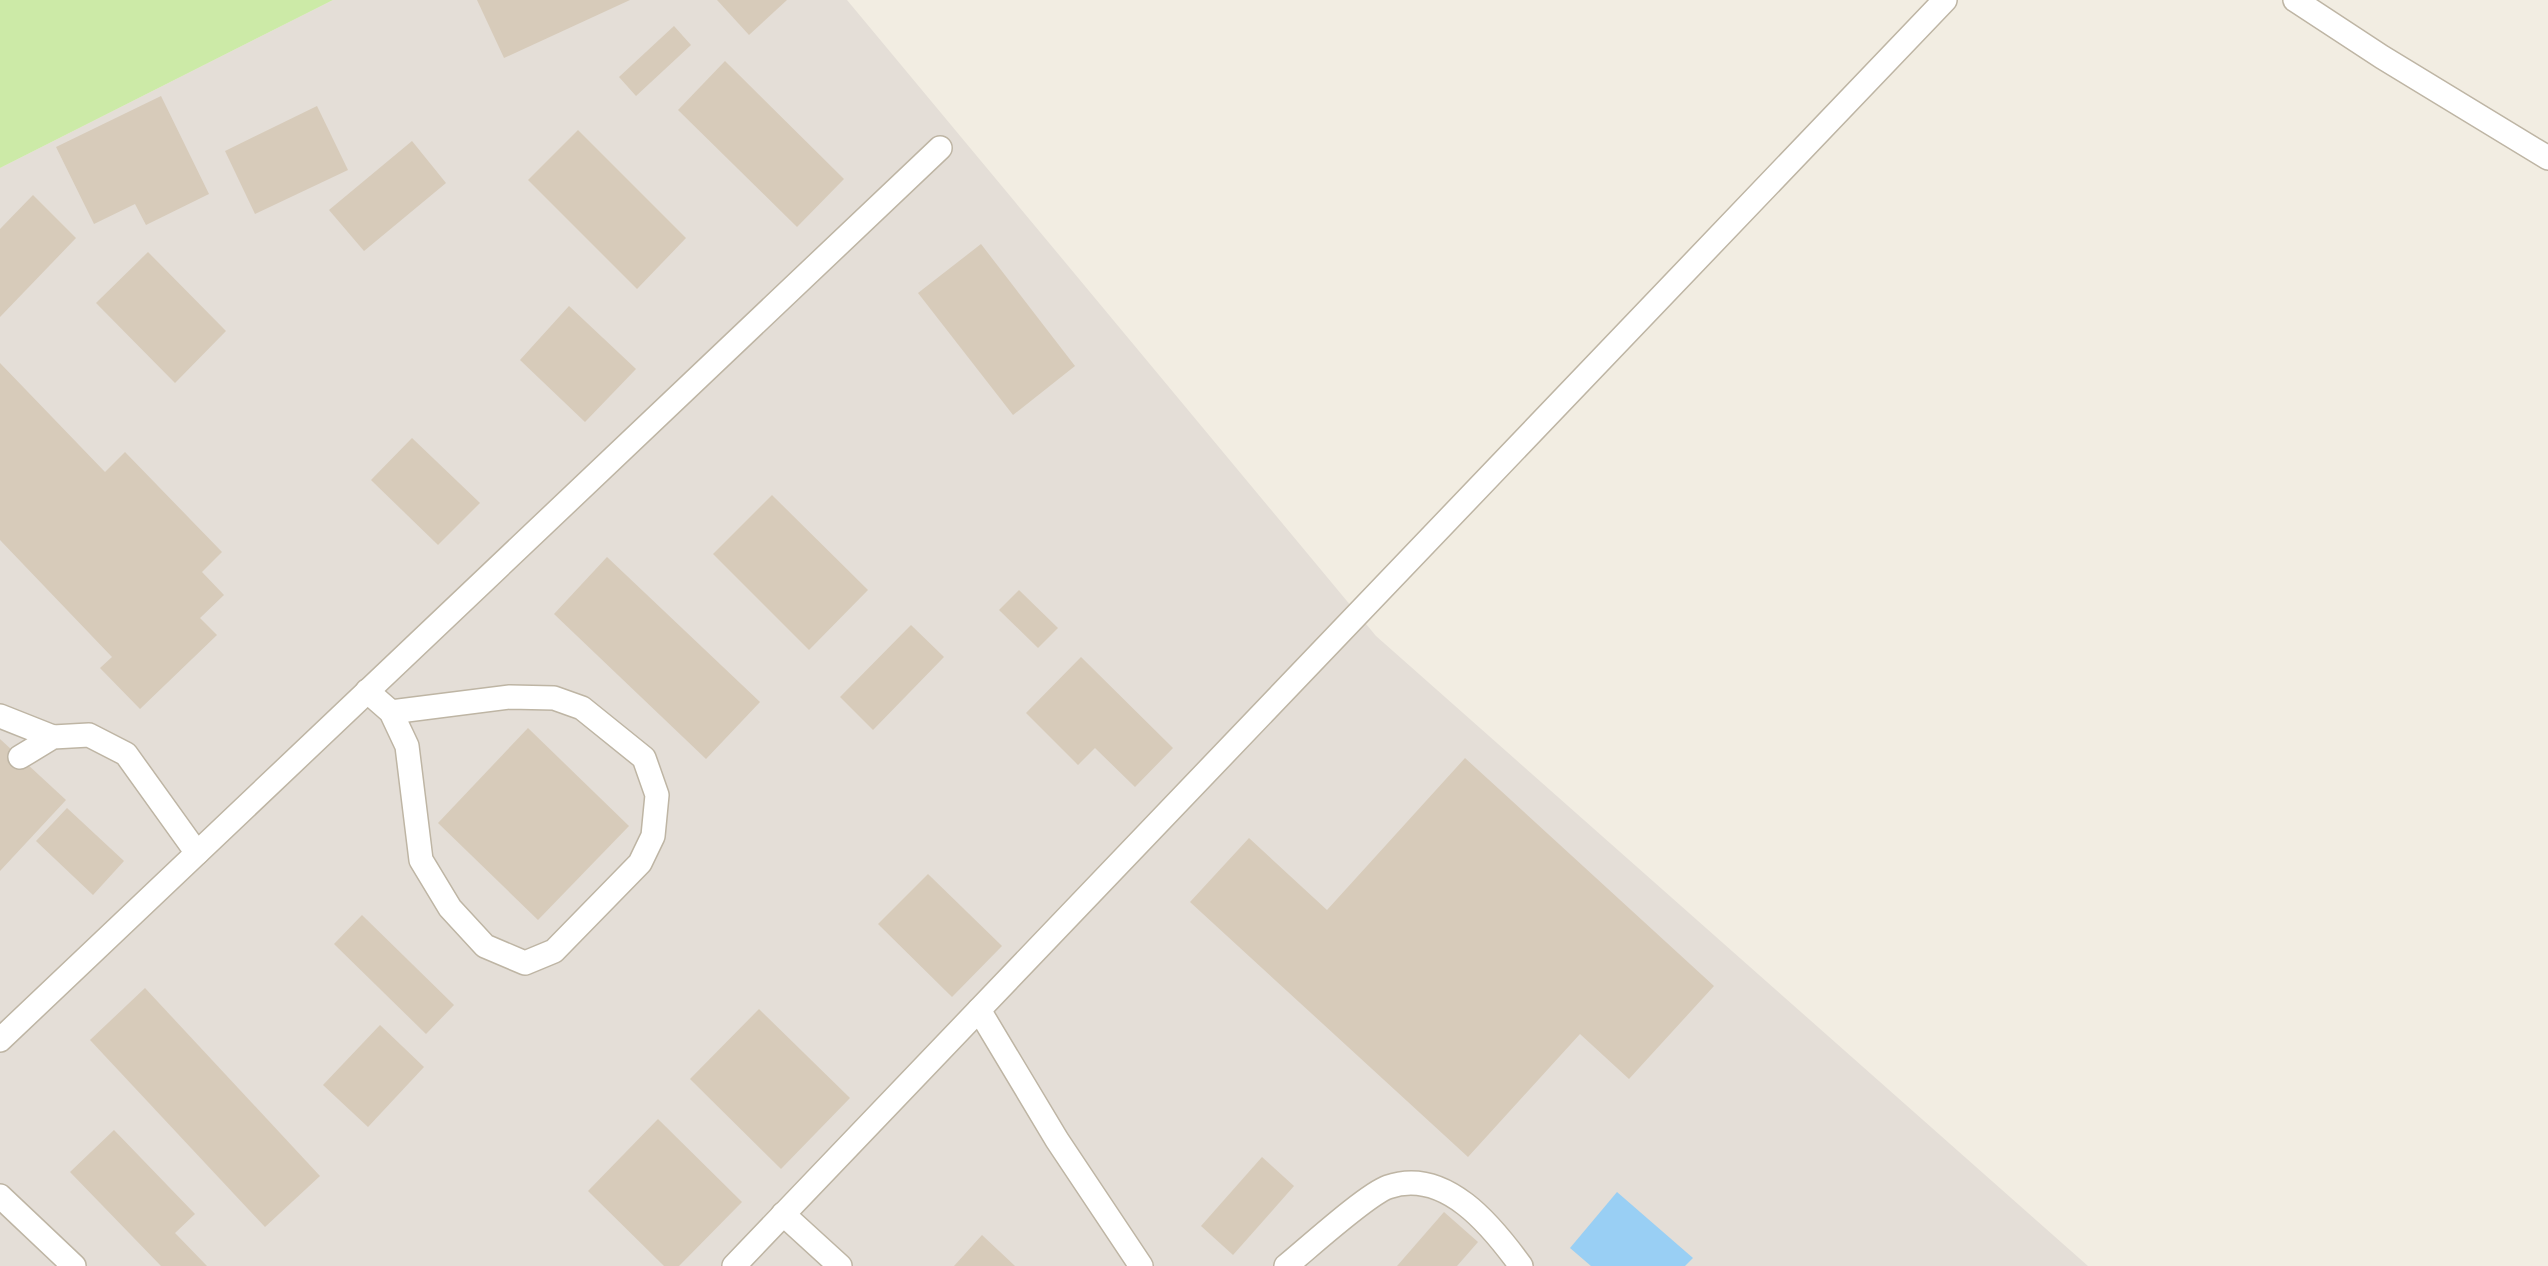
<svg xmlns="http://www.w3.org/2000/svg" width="2548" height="1266" font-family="'DM Sans',sans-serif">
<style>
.industrial{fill:#e4ded7}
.green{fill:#cceaa7}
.water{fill:#99cff4}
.building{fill:#d7cbba}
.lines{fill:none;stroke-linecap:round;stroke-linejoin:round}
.lane-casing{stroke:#beb5a4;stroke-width:26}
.lane{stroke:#fff;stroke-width:23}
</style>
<rect width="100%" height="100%" fill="#f2ede2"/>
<path class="industrial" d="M333,0H847L1376,636L2088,1266H0V168Z"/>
<path class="green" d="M0,0H333L0,168Z"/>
<path class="water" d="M1617,1192L1693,1258L1685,1266H1591L1570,1248Z"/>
<g class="building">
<path d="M477,0H630L504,58Z"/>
<path d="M717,0H787L749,35Z"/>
<path d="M674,26L691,45L636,96L619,77Z"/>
<path d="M725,61L844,179L797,227L678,110Z"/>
<path d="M161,96L209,194L146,225L135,204L94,224L56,147Z"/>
<path d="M317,106L348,170L255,214L225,151Z"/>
<path d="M578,130L686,238L637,289L528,180Z"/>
<path d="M412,141L446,183L364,251L329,210Z"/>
<path d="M33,195L76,238L0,317V229Z"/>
<path d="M981,244L1075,366L1013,415L918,293Z"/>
<path d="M148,252L226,331L175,383L96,303Z"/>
<path d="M569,306L636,369L585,422L520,360Z"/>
<path d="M0,363L105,472L125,452L222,552L202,572L224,595L200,618L217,635L140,709L100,668L112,657L0,540Z"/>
<path d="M412,438L480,503L438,545L371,480Z"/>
<path d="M772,495L868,590L809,650L713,554Z"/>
<path d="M607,557L760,702L706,759L554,614Z"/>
<path d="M1019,590L1058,628L1038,648L999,610Z"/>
<path d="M911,625L944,657L873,730L840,697Z"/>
<path d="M1081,657L1173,748L1135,787L1095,748L1078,765L1026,713Z"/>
<path d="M528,728L629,826L538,920L438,823Z"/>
<path d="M0,739L66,800L0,871Z"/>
<path d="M1465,758L1714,986L1629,1079L1580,1034L1468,1157L1190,902L1249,838L1327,910Z"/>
<path d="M67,808L124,861L93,895L36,841Z"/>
<path d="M928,874L1002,946L952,997L878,924Z"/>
<path d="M362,915L454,1005L426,1034L334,944Z"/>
<path d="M145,988L320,1176L265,1227L90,1040Z"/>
<path d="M759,1009L850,1098L781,1169L690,1079Z"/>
<path d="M380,1025L424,1067L368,1127L323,1085Z"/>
<path d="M658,1119L742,1202L679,1266H664L588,1191Z"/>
<path d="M114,1130L195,1214L175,1233L207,1266H161L70,1172Z"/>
<path d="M1262,1157L1294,1186L1233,1255L1201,1226Z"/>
<path d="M1444,1212L1478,1242L1457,1266H1397Z"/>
<path d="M982,1235L1015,1266H954Z"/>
</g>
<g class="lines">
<defs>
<g id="lane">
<path d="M2295,0L2382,57L2548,158"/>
<path d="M367,691L391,712L510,697L554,698L582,708L644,758L657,795L653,836L640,863L554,951L525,963L485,946L450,908L421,860L407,746L391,712"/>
<path d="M0,716L53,737"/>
<path d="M20,757L53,737L89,735L126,754L197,853"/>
<path d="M979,1010L1057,1140L1141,1266"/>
<path d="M0,1040L940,148"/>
<path d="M0,1196L74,1266"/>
<path d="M783,1214L840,1266"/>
<path d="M734,1266L1945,0"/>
<path d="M1286,1266C1307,1249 1366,1195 1388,1187C1445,1167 1492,1226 1521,1266"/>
</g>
</defs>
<use href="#lane" class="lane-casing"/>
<use href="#lane" class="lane"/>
</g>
</svg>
